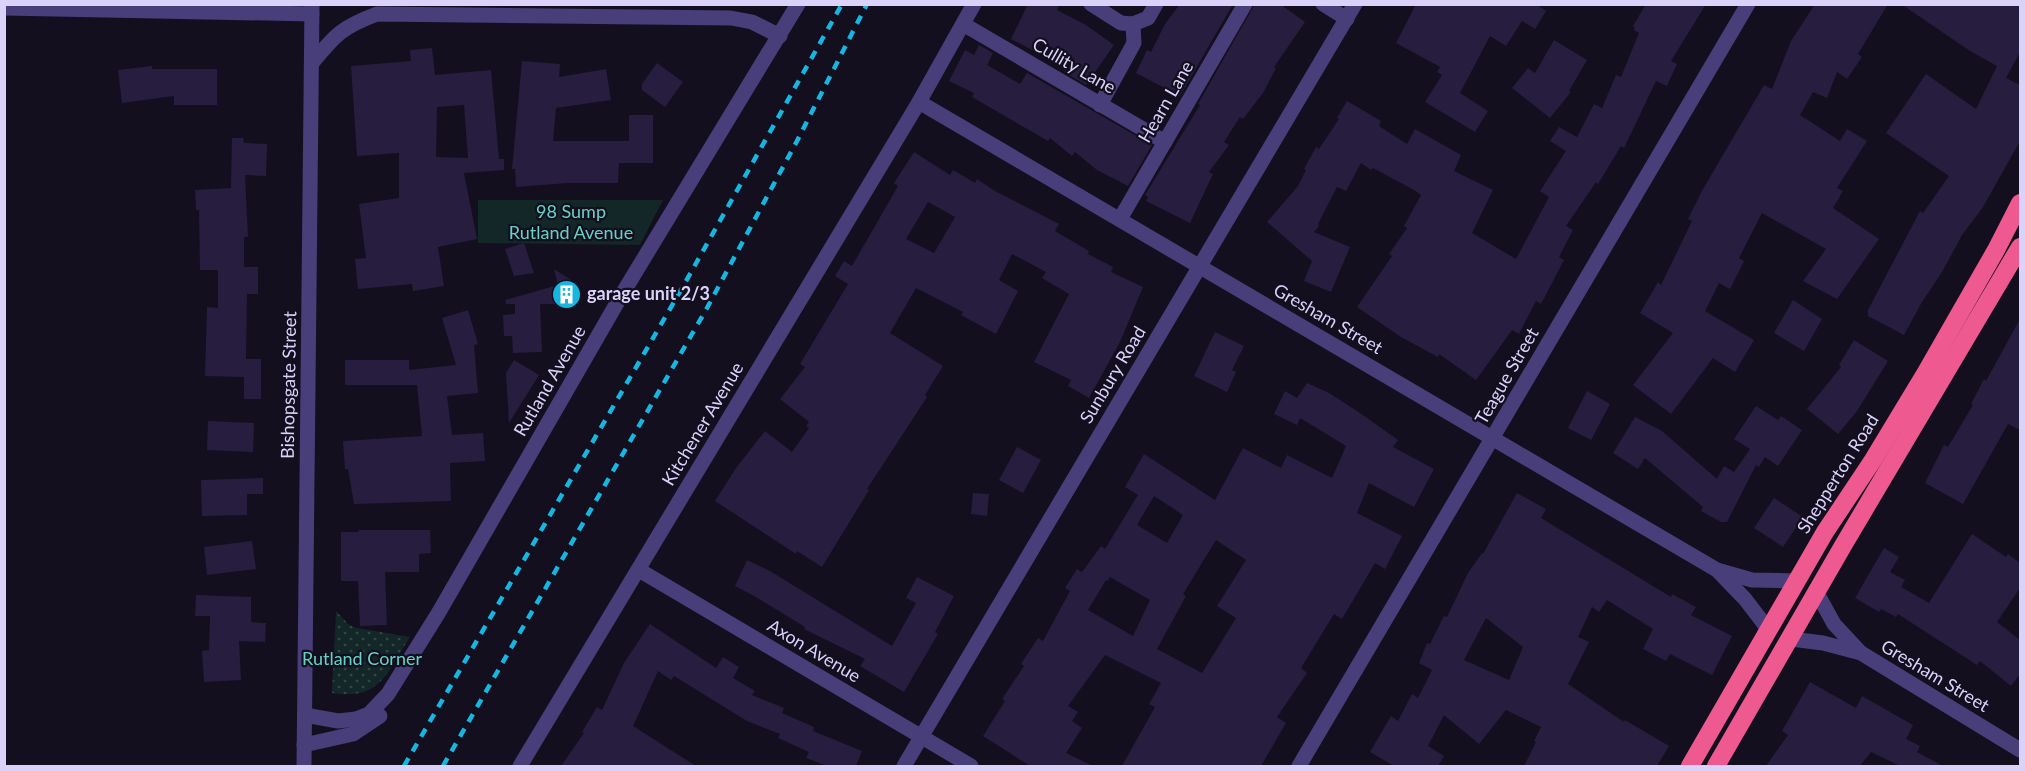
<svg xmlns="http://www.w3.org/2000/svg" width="2025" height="771" font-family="Lato,sans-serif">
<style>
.green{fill:#132728}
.park{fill:url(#park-dots)}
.building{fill:#271d3e;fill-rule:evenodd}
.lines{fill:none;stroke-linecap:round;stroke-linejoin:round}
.street{stroke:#473e7a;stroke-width:15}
.highway{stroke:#ee598f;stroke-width:18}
.rail{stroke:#16b6e1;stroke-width:4.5;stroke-dasharray:9 8;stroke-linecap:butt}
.labels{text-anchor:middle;stroke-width:4.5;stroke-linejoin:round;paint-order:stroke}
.street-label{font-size:18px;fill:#dbd2fa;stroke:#130f1f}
.park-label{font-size:18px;fill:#65d3c4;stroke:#130f1f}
.poi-label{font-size:18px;font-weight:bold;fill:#dbd2fa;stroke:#130f1f;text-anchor:start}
</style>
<defs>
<pattern id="park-dots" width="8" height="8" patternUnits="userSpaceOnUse" patternTransform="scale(1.5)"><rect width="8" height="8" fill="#132728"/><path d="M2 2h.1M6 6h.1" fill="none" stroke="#354548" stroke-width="1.8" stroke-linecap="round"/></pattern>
</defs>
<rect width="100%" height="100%" fill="#130f1f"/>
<path class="green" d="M478,200H663L640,245L478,243Z"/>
<path class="park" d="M336,611L349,625L357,628L410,637C387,672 381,701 332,693Z"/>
<g class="building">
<path d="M1028,4H1060L1057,10L1086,25L1114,45L1086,85L1064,72L1074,59L1041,42L1036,52L1011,39Z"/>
<path d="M1180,4H1233L1180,96L1136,73L1147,50L1151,52L1165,24Z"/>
<path d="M1255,4H1280L1305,22L1274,67L1276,68L1263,93L1243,119L1240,117L1224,142L1229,145L1209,172L1213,174L1190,223L1146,201L1148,197L1145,195L1200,105L1198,104Z"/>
<path d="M1416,4H1536L1546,11L1535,29L1522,21L1506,46L1490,36L1460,93L1488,111L1475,132L1425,102L1442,75L1437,72L1440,67L1396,43Z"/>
<path d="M1646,4H1706L1671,61L1677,64L1667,86L1656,81L1624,148L1621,146L1598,184L1596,182L1566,226L1573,230L1559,257L1564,260L1541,304L1536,301L1519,334L1512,330L1476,380L1439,354L1438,357L1401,337L1357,307L1392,256L1389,254L1407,228L1404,226L1421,195L1414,190L1373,168L1371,170L1361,163L1346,191L1337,187L1318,224L1319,226L1314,232L1350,247L1331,292L1304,281L1312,261L1267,222L1298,186L1306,170L1304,169L1316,147L1319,149L1339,119L1337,118L1347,101L1381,121L1379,126L1407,144L1415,129L1461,155L1454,171L1493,190L1472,233L1516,259L1549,197L1540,191L1566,151L1550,141L1559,127L1577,137L1594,104L1602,108L1616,75L1621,77L1639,33L1634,30L1635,28L1633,26Z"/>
<path d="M1815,4H1888L1858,54L1862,57L1847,79L1837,72L1827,98L1813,92L1800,115L1840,141L1847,129L1867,141L1837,188L1843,191L1833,208L1879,239L1837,299L1803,281L1826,249L1762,213L1739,258L1744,261L1730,289L1719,283L1705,311L1754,340L1735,372L1713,358L1671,414L1633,385L1673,333L1640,313L1658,282L1661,285L1692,221L1688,219L1703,189L1764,85L1772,89L1791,41Z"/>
<path d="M1901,4H2020V52L2006,78L2020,85V141L1983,207L1962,235L1942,272L1922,302L1904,335L1868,316V310L1920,211L1923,213L1949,176L1886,133L1926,74L1976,109L1997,66L1970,51Z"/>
<path d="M1554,40L1587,60L1569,91L1571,92L1550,118L1512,88L1528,68L1535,73Z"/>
<path d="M979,45L993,53L987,65L1020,84L1027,73L1152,145L1128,186L1097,170L1075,152L1072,156L1050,138L1048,141L972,97L974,93L949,81L965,50L974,55Z"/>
<path d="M432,48L435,75L491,70L499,159H504V170L464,173L477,239L438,247L444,286L413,291L412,284L358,289L355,259L366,258L359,204L399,198V153L357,156L351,66L411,61L410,50ZM464,105L468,158L436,157L437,107Z"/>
<path d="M522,61L560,64L559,77L606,69L611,100L556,108L553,141H629V115H653V163H619L618,183H568L516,187L515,169H512Z"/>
<path d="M657,63L683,82L665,107L642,90V84Z"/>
<path d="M152,66V69H217V105H174V96L122,103L118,70Z"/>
<path d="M232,138H243L244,143L267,144L266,176L245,175L248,237H244V267H258V294H247L246,359H261V399H244V377L205,376L207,307L218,308V270H200L199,210H196L195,190L231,188Z"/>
<path d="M914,152L950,175L953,170L975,183L977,179L995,191L1059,224L1055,231L1089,251L1088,254L1113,267L1111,272L1143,287L1120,342L1089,398L1068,386L1071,380L1034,362L1069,294L1042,278L1046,272L1012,254L999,280L1018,291L996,334L961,315L963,312L916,288L890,333L943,366L925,395L927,397L867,489L869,490L822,567L797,551L796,554L715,501L736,468L765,431L792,452L809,428L806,426L809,422L780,399L805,367L800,364L848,284L835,276L844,261L852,266L898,186L894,183ZM928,202L955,217L934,253L906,239Z"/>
<path d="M524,243L534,273L514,276L505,249Z"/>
<path d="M554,269L579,285L568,304H540L542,352L513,353L512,336H504L503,315L515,314V304H506L505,300L558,285Z"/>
<path d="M1793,300L1822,319L1804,351L1774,333Z"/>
<path d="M468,310L478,344L474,345L478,393L447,396L452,435L483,433L485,461L450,463L451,501L354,504L348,469H345L343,441L422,436L417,385H345V360H409V370L456,365L442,318Z"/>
<path d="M2020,319V430L2008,424L1963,504L1925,483L1944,445L1948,447L1973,405L1971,404L1984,379L1986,381Z"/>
<path d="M1215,332L1244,346L1232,370L1236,372L1227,392L1194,376Z"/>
<path d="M1854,340L1888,361L1857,411L1838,434L1807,409L1841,367L1839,365Z"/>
<path d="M514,360L539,375L509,423L506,373Z"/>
<path d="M1307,383L1329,393L1360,413L1398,440L1393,447L1434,469L1414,507L1369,483L1357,513L1402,536L1385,569L1375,563L1342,619L1334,614L1301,668L1307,673L1277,717L1286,723L1261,766H1122L1155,707L1149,704L1161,683L1105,655L1068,706L1078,712L1072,721L1082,728L1066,753L1093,766H1030L983,736L1005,701L1002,699L1024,666L1021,664L1038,638L1043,641L1070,591L1065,588L1077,569L1082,572L1101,546L1105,549L1138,495L1125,487L1144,454L1215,500L1243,448L1281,468L1287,455L1332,478L1346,446L1300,418L1297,425L1274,414L1285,391L1297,398ZM1154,496L1183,515L1167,543L1137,525ZM1216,540L1246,560L1217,606L1236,618L1202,673L1157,649L1186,596L1183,594ZM1110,577L1150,600L1133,636L1088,610L1106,580L1108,581Z"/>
<path d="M1587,391L1610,404L1591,440L1568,428Z"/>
<path d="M1756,406L1778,420L1781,416L1802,430L1778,466L1765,457L1759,467L1756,465L1727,522H1721L1701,511L1703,507L1645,458L1638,469L1613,453L1635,417L1662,431L1717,479L1724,466L1734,472L1750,449L1734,439Z"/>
<path d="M208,421L254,423L253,452L207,450Z"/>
<path d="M1017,447L1041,460L1023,493L999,480Z"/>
<path d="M263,478V494H247V515L202,516L201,480Z"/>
<path d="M973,493L989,494L987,516L971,514Z"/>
<path d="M1517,493L1546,509L1541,518L1671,597L1672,594L1696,607L1691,615L1732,636L1712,675L1670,654L1666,661L1643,649L1653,629L1607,600L1599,612L1592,607L1578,637L1589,642L1568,684L1624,722L1625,720L1669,746L1657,766H1524L1536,742L1534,741L1541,727L1506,710L1479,744L1444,715L1428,746L1444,756L1438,766H1394L1370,752L1391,716L1398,721L1412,694L1418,698L1432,670L1419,663L1427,643L1430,644L1444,616L1447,617L1468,573L1482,553L1483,554ZM1486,618L1523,647L1509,680L1464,660Z"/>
<path d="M1774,498L1803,517L1783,547L1754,528Z"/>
<path d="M358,530H430L431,553L419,554V572H385L387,625L360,626L358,581H341V532H359Z"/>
<path d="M1972,534L2006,557L2008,554L2020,563V588L1997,622L2020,640V674L2011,686L1980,661L1977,665L1898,614L1896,617L1881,609L1879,612L1855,598L1884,548L1899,557L1890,572L1905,580L1901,587L1929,603Z"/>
<path d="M252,541L256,569L207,575L204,547Z"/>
<path d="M747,560L770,571L892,646L916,603L906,598L917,577L954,596L935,632L938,634L904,692L860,666L865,659L804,629L805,627L756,597L735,586Z"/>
<path d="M196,595L251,597V622L266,623L265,642L239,641L241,680L204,682L202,651L209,650L210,616H195Z"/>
<path d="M650,624L716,668L723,657L739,667L733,678L755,691L752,695L784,708L782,713L814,727L813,731L862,751L856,766H827L806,758L809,752L778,738L780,734L747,721L674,676L671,680L658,671L633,726L696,766H561L584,733L582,732L597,707L602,710L624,663Z"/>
<path d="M1810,682L1856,708L1862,696L1913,725L1906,739L1920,746L1917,752L1943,766H1900L1871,752L1860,766H1766L1788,735L1782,731Z"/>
</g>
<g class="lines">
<g class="street">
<path d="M1091,4L1121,23L1133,24"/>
<path d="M1323,4L1347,19"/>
<path d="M4,8L312,14"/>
<path d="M963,24L1165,142"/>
<path d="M312,63C335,35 342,27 377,14L731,18L752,22L780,36"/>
<path d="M919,102L1717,570L1752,580L1797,581"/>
<path d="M1100,105L1134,43L1133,24L1148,18L1156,4"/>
<path d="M1120,219L1245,4"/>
<path d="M639,570L971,766"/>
<path d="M1717,570L1745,599L1768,629"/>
<path d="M1817,593L1834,624L1861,653"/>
<path d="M1791,639L1823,643L1861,653L2020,750"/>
<path d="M305,715L338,721L356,719L369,714L388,694L439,612L621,296L798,4"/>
<path d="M304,745L353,734L380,716"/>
<path d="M304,766L312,4"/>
<path d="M520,766L919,102L974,4"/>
<path d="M904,766L1355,4"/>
<path d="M1299,766L1748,4"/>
</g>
<g class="highway">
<path d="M1690,766L1825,532L1873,460L1925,374L1996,250L2020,203"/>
<path d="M1716,766L1844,544L2020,247"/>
</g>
<g class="rail">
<path d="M404,766L681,290L842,4"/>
<path d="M443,766L707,308L797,141L867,4"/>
</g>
</g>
<defs>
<symbol id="building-disc" viewBox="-11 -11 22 22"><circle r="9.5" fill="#16b6e1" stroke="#130f1f"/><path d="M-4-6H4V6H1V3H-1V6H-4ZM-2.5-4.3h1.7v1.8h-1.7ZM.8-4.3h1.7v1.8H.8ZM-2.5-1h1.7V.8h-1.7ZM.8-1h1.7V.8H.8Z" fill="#fff"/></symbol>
</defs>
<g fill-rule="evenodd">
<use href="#building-disc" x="550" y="278" width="33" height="33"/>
</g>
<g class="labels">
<g class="street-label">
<text transform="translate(1074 66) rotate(30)" y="6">Cullity Lane</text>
<text transform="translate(1166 102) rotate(-60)" y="6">Hearn Lane</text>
<text transform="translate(1328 319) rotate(30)" y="6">Gresham Street</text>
<text transform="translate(1113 375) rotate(-59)" y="6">Sunbury Road</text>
<text transform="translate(1507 376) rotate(-60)" y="6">Teague Street</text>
<text transform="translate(550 381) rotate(-60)" y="6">Rutland Avenue</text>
<text transform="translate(289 385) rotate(-89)" y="6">Bishopsgate Street</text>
<text transform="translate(703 424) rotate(-59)" y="6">Kitchener Avenue</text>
<text transform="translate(1838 474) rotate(-58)" y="6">Shepperton Road</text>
<text transform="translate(814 651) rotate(31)" y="6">Axon Avenue</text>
<text transform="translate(1935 676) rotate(31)" y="6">Gresham Street</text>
</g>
<g class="park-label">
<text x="571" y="218">98 Sump<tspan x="571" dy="21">Rutland Avenue</tspan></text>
<text x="362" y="665">Rutland Corner</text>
</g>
<g class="poi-label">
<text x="587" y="300">garage unit 2/3</text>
</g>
</g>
<rect width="2025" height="771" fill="none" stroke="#dbd2fa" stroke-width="12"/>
</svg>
